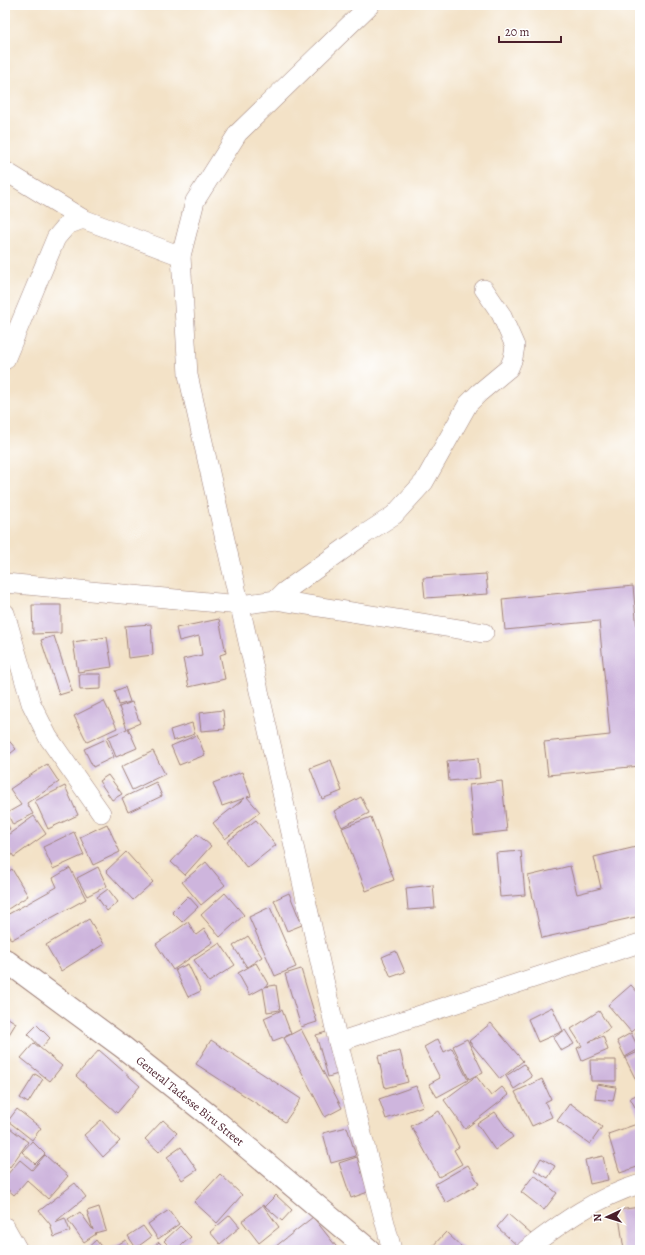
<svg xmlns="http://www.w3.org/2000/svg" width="645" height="1255" font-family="Alegreya,serif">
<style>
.building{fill:#ceb5dd}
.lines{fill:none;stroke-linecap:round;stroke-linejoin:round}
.minor-casing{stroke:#9e8079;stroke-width:20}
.tertiary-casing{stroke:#9e8079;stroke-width:24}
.minor{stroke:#fff;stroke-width:19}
.tertiary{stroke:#fff;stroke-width:22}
.labels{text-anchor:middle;stroke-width:3.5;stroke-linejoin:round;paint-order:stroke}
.street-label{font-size:12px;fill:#4a1f2b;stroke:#fff}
</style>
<rect width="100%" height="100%" fill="#fff"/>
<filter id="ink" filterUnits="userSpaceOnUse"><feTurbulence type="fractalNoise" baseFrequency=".025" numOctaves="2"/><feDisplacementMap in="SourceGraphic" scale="8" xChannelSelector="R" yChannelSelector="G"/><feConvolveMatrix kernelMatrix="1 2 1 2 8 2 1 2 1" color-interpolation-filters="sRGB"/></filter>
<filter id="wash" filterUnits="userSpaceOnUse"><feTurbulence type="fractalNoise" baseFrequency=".012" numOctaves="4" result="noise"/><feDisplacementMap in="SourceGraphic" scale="16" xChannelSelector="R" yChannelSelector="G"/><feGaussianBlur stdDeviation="0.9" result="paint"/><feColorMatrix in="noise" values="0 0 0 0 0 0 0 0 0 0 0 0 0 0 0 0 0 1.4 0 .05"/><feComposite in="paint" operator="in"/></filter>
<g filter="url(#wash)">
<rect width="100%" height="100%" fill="#f3e2c7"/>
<g id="blocks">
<g class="building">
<path d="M486,574L488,594L425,598L423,578Z"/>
<path d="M633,586L640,661V766L548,775L544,742L610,735L599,621L505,630L502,599Z"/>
<path d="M32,605H61V633L33,634Z"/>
<path d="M219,619L226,653L220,655L225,679L189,687L183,659L202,655L199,636L179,641L176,628Z"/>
<path d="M151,624L153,655L128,658L125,626Z"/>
<path d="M54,636L72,691L59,695L41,640Z"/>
<path d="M107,637L112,667L78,672L73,642Z"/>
<path d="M79,674H101V689L80,690Z"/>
<path d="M125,687L130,702L119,705L115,691Z"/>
<path d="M104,701L117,728L87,742L74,716Z"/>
<path d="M132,702L140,723L128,728L137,748L116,757L108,737L127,729L119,707Z"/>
<path d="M223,710L225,729L201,731L199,713Z"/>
<path d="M192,723L195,734L173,741L170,730Z"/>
<path d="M197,735L205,755L179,765L171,746Z"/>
<path d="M5,736L16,749L5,758Z"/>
<path d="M106,739L114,757L93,767L84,749Z"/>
<path d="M153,751L165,774L132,790L121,767Z"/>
<path d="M478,758L480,778L449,781L447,761Z"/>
<path d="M331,760L342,791L322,799L310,768Z"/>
<path d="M47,764L59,782L27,803L33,814L13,825L7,813L21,805L10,789Z"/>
<path d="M242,772L251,796L247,797L260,812L225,839L213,823L245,798L222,806L213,783Z"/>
<path d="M108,775L122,794L112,800L99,781Z"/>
<path d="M502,781L507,831L474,835L469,785Z"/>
<path d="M156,782L162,796L128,812L122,798Z"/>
<path d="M65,786L78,815L48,829L35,801Z"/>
<path d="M361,797L369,813L342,827L334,811Z"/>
<path d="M34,816L46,834L14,857L5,844V837Z"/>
<path d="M371,817L394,880L366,891L342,828Z"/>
<path d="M5,820L10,829L5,831Z"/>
<path d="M256,820L276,845L247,868L227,842Z"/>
<path d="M107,824L120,852L93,865L80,837Z"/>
<path d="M74,832L84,855L53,869L43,847Z"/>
<path d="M197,834L211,846L185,875L171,862Z"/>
<path d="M636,847L640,863V916L542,938L528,876L570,866L577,894L601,888L594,857Z"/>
<path d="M521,851L525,895L500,897L496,853Z"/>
<path d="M126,852L153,882L133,900L106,871Z"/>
<path d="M206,862L225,885L201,905L182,882Z"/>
<path d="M98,867L107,886L87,896L77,878Z"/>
<path d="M70,868L86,899L11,940L5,928V916L57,887L53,878Z"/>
<path d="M12,869L28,896L5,911V874Z"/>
<path d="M433,885L435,908L408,910L406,888Z"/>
<path d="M108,889L118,902L107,911L97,897Z"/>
<path d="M225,893L244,915L220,937L201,915Z"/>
<path d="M289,893L302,925L287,931L274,900Z"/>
<path d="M188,896L198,907L182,922L172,912Z"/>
<path d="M270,907L296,967L275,976L249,917Z"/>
<path d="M89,919L104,944L61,971L46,945Z"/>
<path d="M188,922L196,935L204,929L213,942L173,970L156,944Z"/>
<path d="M248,936L262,957L247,967L233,946Z"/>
<path d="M220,943L235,965L209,982L194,960Z"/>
<path d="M396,951L405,972L391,977L382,957Z"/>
<path d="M256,963L268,984L264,987L276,985L280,1010L267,1012L263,988L250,995L238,973Z"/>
<path d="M188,964L201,991L188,997L175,970Z"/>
<path d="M301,969L317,1022L301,1027L285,974Z"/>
<path d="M631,985L640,995V1024L631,1032L608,1005Z"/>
<path d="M552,1007L563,1031L538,1042L528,1019Z"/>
<path d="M282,1010L291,1034L273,1041L264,1018Z"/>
<path d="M599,1011L610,1028L589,1042L603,1036L608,1050L582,1061L577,1048L582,1046L571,1029Z"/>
<path d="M5,1016L16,1023L5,1041Z"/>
<path d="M491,1023L523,1061L500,1079L469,1041Z"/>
<path d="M37,1025L50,1038L41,1048L28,1034Z"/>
<path d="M301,1029L342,1108L325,1117L284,1038Z"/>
<path d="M640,1029V1039L635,1034Z"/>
<path d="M565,1030L574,1044L561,1051L553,1038Z"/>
<path d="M330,1031L341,1073L328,1077L316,1035Z"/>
<path d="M631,1033L639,1049L625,1057L617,1041Z"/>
<path d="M438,1039L444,1052L452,1048L468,1080L437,1097L429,1084L440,1078L424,1047Z"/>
<path d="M467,1039L483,1072L469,1079L453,1046Z"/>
<path d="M211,1040L301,1099L285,1122L196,1064Z"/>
<path d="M34,1043L62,1066L50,1081L21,1058Z"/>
<path d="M99,1050L140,1086L117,1113L76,1076Z"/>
<path d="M400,1051L408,1082L385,1088L378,1056Z"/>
<path d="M640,1051V1080L637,1082L625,1058Z"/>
<path d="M590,1060H616V1081H591Z"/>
<path d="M524,1064L532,1077L514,1089L506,1076Z"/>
<path d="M35,1074L43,1079L28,1103L20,1098Z"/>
<path d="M476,1076L491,1096L502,1087L509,1095L465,1129L444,1100Z"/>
<path d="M542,1079L551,1099L545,1102L552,1117L532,1126L515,1092Z"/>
<path d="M597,1084L616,1087L613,1101L595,1099Z"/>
<path d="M416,1086L423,1106L386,1119L379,1099Z"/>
<path d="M640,1093V1116L630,1098Z"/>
<path d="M570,1103L602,1127L590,1144L557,1121Z"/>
<path d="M17,1109L41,1128L32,1140L8,1121Z"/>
<path d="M439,1111L459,1147L454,1150L462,1164L439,1177L411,1126Z"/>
<path d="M495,1112L513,1137L495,1150L477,1124Z"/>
<path d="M101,1120L120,1141L103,1157L84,1135Z"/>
<path d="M163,1120L177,1133L159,1152L145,1139Z"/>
<path d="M640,1123V1166L620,1173L608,1134Z"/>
<path d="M6,1125L28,1142L10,1167L5,1164Z"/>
<path d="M347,1127L356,1156L331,1163L323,1133Z"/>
<path d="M32,1141L45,1154L35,1164L22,1152Z"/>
<path d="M181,1147L197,1170L182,1180L167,1157Z"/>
<path d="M45,1155L68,1176L48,1199L27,1180L14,1195L5,1187V1177L20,1160L32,1170Z"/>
<path d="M603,1156L608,1180L590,1184L585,1160Z"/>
<path d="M357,1157L368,1192L351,1198L339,1163Z"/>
<path d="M541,1158L555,1166L548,1178L534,1170Z"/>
<path d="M468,1165L479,1184L446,1203L435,1184Z"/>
<path d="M220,1174L242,1195L217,1223L194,1202Z"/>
<path d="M534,1175L557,1193L544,1210L521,1192Z"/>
<path d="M75,1183L86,1197L55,1222L65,1218L70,1231L54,1237L50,1224L39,1211Z"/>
<path d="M276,1195L292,1210L282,1221L265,1206Z"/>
<path d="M263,1205L279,1227L259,1243L242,1221Z"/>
<path d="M99,1207L106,1230L95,1233L96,1234L84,1242L68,1220L80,1212L93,1230L87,1211Z"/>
<path d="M640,1207V1250H624L618,1210Z"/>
<path d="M169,1210L179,1224L158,1239L148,1224Z"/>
<path d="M508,1214L532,1235L521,1249L497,1227Z"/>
<path d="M230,1215L240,1227L220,1244L210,1232Z"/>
<path d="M313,1217L339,1250H271Z"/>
<path d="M143,1226L151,1237L136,1248L128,1236Z"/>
<path d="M180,1226L191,1237L176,1250H173L164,1241Z"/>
<path d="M446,1232L465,1250H429Z"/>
<path d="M96,1240L104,1250H85Z"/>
<path d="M126,1240L131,1250H113L111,1248Z"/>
<path d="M159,1242L166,1250H149Z"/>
</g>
</g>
</g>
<g filter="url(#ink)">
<use href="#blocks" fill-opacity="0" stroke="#9e8079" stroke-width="1"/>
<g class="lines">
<defs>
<g id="minor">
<path d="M370,5L238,133L195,201L181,256L188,375L338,1042L392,1250"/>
<path d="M5,171L83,219"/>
<path d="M5,360L56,238L67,225L83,219L181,256"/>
<path d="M5,583L240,605L276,600L484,633"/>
<path d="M276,600L284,592L365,534L394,515L424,482L468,404L479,393L509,368L513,358L515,346L501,314L484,289"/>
<path d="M5,613L31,703L48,737L101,813"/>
<path d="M338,1042L640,943"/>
<path d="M5,1227L18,1250"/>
<path d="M526,1250C561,1223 597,1197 640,1184"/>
</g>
<path id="tertiary" d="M5,960L124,1048L211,1117L369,1250"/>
</defs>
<use href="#minor" class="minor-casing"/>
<use href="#tertiary" class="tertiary-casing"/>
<use href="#minor" class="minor"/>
<use href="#tertiary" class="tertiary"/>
</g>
</g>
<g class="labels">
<g class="street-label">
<text transform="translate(190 1101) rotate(39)" y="4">General Tadesse Biru Street</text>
</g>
</g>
<rect width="645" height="1255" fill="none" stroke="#fff" stroke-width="20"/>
<g transform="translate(607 1217) rotate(266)" stroke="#ffffff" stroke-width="3" paint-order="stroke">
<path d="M0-3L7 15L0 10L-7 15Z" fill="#4a1f2b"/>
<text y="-6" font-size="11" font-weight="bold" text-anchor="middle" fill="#4a1f2b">N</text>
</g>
<path d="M499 36v6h62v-6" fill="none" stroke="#4a1f2b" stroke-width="2"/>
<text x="505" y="36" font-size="12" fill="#4a1f2b" stroke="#ffffff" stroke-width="3" paint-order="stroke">20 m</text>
</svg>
